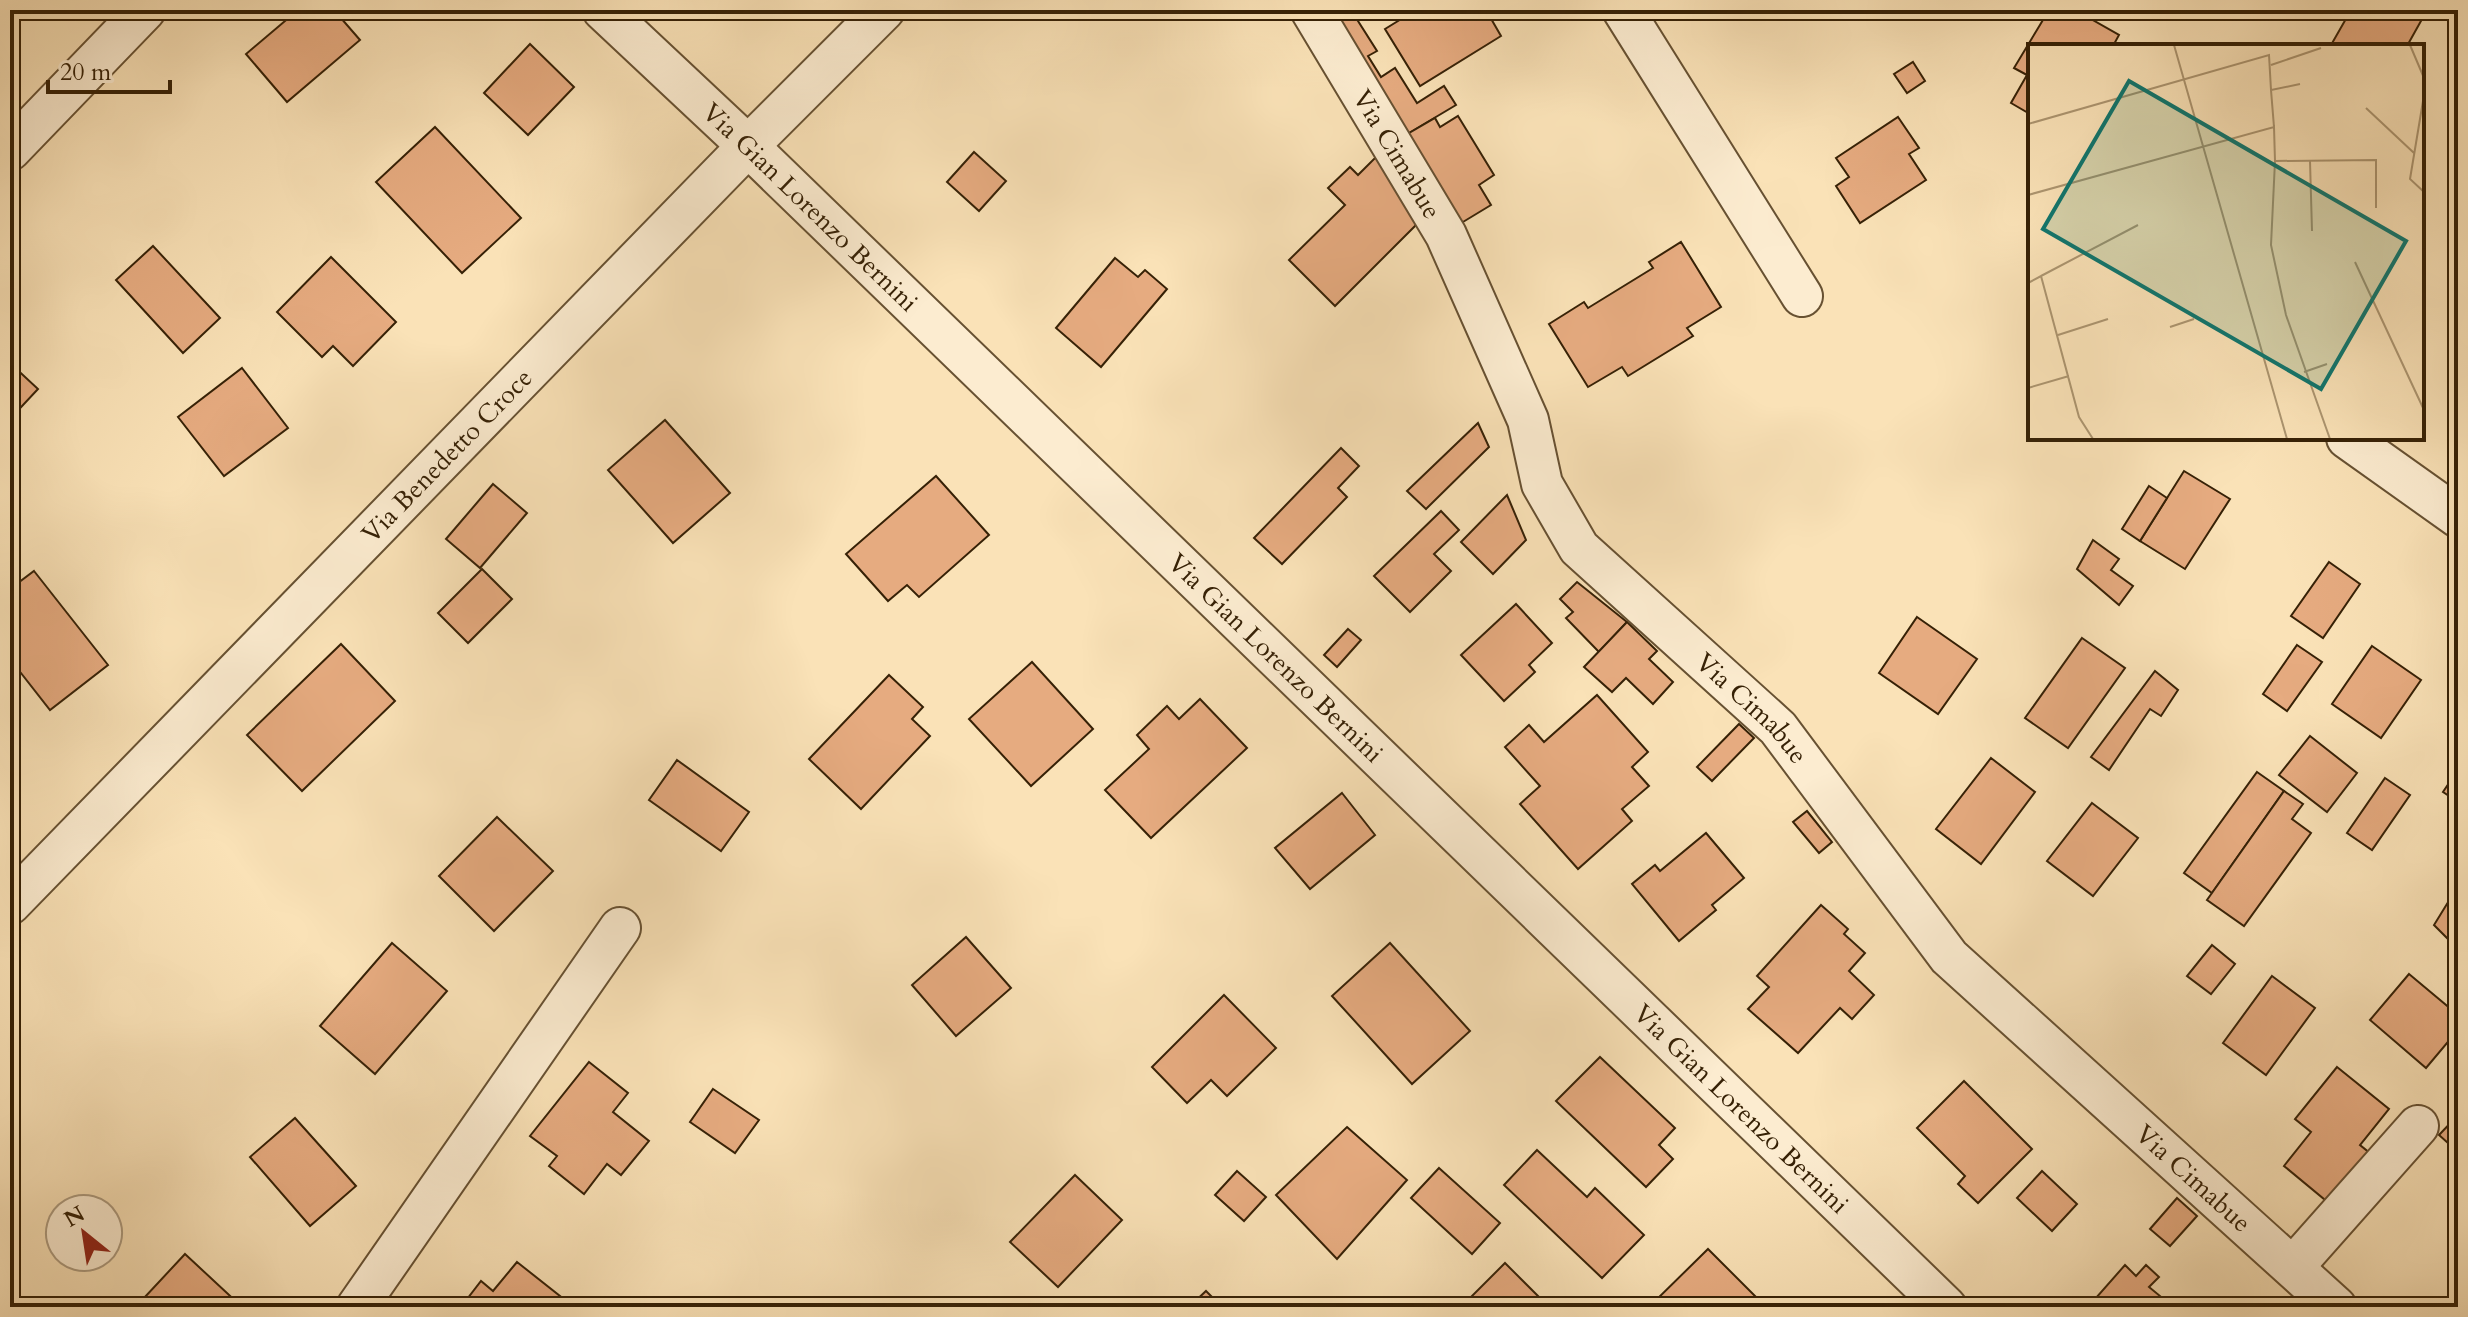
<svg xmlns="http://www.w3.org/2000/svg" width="2468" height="1317" font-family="Cardo,serif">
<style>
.building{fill:#e6ab80;stroke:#362106;stroke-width:2}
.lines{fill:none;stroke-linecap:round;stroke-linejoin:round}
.street-casing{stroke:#675132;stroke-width:44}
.street{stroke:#fcecd0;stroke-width:40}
.labels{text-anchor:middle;stroke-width:6;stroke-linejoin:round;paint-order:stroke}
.street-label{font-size:26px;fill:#362106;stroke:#fcecd0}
.inset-road{fill:none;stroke:#ac9570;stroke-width:2}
.view{fill:#0f766e;fill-opacity:0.15;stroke:#0f766e;stroke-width:4}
.inset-edge{fill:none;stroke:#362106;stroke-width:4}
</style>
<rect width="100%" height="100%" fill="#fae2b7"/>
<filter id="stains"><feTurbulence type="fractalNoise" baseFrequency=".0025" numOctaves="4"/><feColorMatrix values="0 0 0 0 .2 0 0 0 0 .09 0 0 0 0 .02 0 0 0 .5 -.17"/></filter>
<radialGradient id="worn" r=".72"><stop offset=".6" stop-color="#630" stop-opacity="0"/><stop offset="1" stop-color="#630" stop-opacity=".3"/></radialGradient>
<g class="building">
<path d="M298,10H334L360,40L287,102L246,54Z"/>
<path d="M1348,10H1351L1377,51L1368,56L1381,77L1395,68L1417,103L1444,86L1456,105L1404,136L1332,20Z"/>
<path d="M1416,10H1486L1501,36L1420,86L1385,29Z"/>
<path d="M2049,10H2075L2119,35L2113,46H2030V114L2011,103L2027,75L2014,68Z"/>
<path d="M2351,10H2421L2426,12L2407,46H2333L2331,45Z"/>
<path d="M530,44L574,87L528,135L484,93Z"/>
<path d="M1913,62L1925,81L1907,93L1894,74Z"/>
<path d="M1458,116L1494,175L1479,185L1491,205L1458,225L1404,136L1435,118L1440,127Z"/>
<path d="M1898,117L1919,148L1909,154L1926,180L1860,223L1836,186L1849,177L1836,158Z"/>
<path d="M435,127L521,218L462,273L376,182Z"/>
<path d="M974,152L1006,181L979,211L947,182Z"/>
<path d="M1380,153L1421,220L1335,306L1289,260L1345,205L1328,188L1350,167L1358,175Z"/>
<path d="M1681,242L1721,307L1687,328L1693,336L1628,376L1622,367L1588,387L1549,324L1584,302L1588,308L1653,268L1649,262Z"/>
<path d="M153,246L220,318L183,353L116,280Z"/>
<path d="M331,257L396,322L353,366L333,346L322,357L277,312Z"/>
<path d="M1115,258L1138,277L1145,270L1167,289L1101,367L1056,328Z"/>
<path d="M10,363L38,389L10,419Z"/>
<path d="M242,368L288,428L224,476L178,417Z"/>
<path d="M665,420L730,493L673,543L608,470Z"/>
<path d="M1478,423L1489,447L1426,509L1407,491Z"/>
<path d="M1341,448L1359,466L1338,488L1347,497L1282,564L1254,538Z"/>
<path d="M2184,471L2230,499L2185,569L2140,541Z"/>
<path d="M936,476L989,535L919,597L907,585L888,601L846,554Z"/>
<path d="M493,484L527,513L480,568L446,539Z"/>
<path d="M2149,486L2167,498L2140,541L2122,529Z"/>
<path d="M1507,495L1526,540L1493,574L1461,542Z"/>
<path d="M1441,511L1459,530L1434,554L1451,571L1410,612L1374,576Z"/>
<path d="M2093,540L2119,559L2111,570L2133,586L2119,605L2077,569Z"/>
<path d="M2329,562L2360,584L2323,638L2291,616Z"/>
<path d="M482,569L512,599L468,643L438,613Z"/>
<path d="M34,571L108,665L50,710L10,659V589Z"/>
<path d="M1577,582L1627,622L1599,652L1566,618L1573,612L1560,599Z"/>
<path d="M1516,604L1552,643L1529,665L1535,672L1504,701L1461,655Z"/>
<path d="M1917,617L1977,659L1938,714L1879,673Z"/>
<path d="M1627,622L1657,651L1649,659L1673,682L1653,704L1626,678L1612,692L1584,667Z"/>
<path d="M1348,629L1361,640L1337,667L1324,655Z"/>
<path d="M2082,638L2125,668L2068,748L2025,718Z"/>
<path d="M341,644L395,701L302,791L247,735Z"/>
<path d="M2297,645L2322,662L2287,711L2263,694Z"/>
<path d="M2372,646L2421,680L2381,738L2332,704Z"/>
<path d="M1032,662L1093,729L1031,786L969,719Z"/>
<path d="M2155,671L2178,690L2161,716L2150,709L2109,770L2091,757Z"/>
<path d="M889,675L923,707L912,719L930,736L861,809L809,759Z"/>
<path d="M1597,695L1648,752L1632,767L1649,786L1622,809L1632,821L1578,869L1520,804L1540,786L1505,747L1529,725L1544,742Z"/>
<path d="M1200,699L1247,748L1151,838L1105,790L1149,749L1137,735L1167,706L1179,719Z"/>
<path d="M1739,724L1754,738L1712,781L1697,767Z"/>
<path d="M2310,736L2357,773L2327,812L2279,775Z"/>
<path d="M2458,753V802L2443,792L2457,771L2449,766Z"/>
<path d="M1991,758L2035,792L1981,864L1936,829Z"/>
<path d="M677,760L749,812L721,851L649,800Z"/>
<path d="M2257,772L2284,791L2212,893L2184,873Z"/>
<path d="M2385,778L2410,795L2372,850L2347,833Z"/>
<path d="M2284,791L2303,804L2292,819L2311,833L2244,926L2207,900Z"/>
<path d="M1342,793L1375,835L1310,889L1275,848Z"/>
<path d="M2092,803L2138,838L2093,896L2047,861Z"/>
<path d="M1807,811L1832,842L1819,853L1793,822Z"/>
<path d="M497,817L553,871L494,931L439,876Z"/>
<path d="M1706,833L1744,878L1712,905L1716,910L1679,941L1632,884L1655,865L1660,871Z"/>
<path d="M2458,886V949L2434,925Z"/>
<path d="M1821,905L1848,929L1844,934L1865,953L1849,971L1874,995L1852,1019L1840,1008L1798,1053L1748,1009L1769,987L1757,976Z"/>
<path d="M966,937L1011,988L956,1036L912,985Z"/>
<path d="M392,943L447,991L375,1074L320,1026Z"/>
<path d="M1390,943L1470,1031L1412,1084L1332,996Z"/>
<path d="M2212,945L2235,964L2211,994L2187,976Z"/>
<path d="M2409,974L2458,1015V1030L2426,1068L2370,1020Z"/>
<path d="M2272,976L2315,1008L2266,1075L2223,1043Z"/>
<path d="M1224,995L1276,1048L1227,1096L1211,1080L1187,1103L1152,1067Z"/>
<path d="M1600,1057L1675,1128L1659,1145L1673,1159L1646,1187L1556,1101Z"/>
<path d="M589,1062L628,1093L613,1112L649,1141L621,1175L607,1164L584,1194L549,1166L557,1156L530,1136Z"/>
<path d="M2337,1067L2389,1109L2360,1145L2371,1154L2330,1204L2284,1166L2311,1132L2295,1119Z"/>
<path d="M1964,1081L2032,1149L1978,1203L1958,1184L1965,1176L1917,1128Z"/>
<path d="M713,1089L759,1120L735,1153L690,1122Z"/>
<path d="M2458,1115V1152L2439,1135Z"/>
<path d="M295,1118L356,1186L310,1226L250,1157Z"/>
<path d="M1347,1127L1407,1180L1337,1259L1276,1195Z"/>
<path d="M1537,1150L1587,1197L1595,1188L1644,1235L1602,1278L1504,1185Z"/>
<path d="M1439,1168L1500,1223L1472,1254L1411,1198Z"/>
<path d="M1237,1171L1266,1197L1244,1221L1215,1195Z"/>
<path d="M2042,1171L2077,1204L2052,1231L2017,1198Z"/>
<path d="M1075,1175L1122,1220L1058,1287L1010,1242Z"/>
<path d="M2177,1198L2197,1216L2170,1246L2150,1229Z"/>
<path d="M1708,1249L1764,1305L1762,1307H1649Z"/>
<path d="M185,1254L242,1307H154L144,1298Z"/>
<path d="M517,1262L565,1300L560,1307H461L481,1281L493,1291Z"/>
<path d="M1505,1263L1549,1307H1461Z"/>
<path d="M2125,1265L2136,1276L2146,1265L2159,1277L2149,1287L2160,1296L2150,1307H2088Z"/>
<path d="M1206,1291L1222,1307H1189Z"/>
</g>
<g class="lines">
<defs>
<g id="street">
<path id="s1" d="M603,10L748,146L1946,1307"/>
<path id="s2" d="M1311,10L1446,235L1528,420L1542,484L1579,548L1778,728L1949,957L2336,1307"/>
<path d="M1623,10L1802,296"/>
<path d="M10,150L145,10"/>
<path d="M2347,438L2458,517"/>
<path id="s3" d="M10,904L748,146L884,10"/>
<path d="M2293,1267L2418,1126"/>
<path d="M357,1307L620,928"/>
</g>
</defs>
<use href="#street" class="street-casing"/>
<use href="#street" class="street"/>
</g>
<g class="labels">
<g class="street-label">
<text dy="9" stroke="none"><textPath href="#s2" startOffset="168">Via Cimabue</textPath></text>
<text dy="9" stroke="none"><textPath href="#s1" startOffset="286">Via Gian Lorenzo Bernini</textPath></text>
<text dy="9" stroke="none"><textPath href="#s3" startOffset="626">Via Benedetto Croce</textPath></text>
<text dy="9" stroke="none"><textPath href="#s1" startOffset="934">Via Gian Lorenzo Bernini</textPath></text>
<text dy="9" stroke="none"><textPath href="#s2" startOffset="840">Via Cimabue</textPath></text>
<text dy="9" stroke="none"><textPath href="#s1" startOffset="1582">Via Gian Lorenzo Bernini</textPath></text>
<text dy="9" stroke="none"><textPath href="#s2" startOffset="1488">Via Cimabue</textPath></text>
</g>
</g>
<g transform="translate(2028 44)">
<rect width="396" height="396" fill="#fae2b7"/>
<path class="inset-road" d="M146,1L259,395M382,1L396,34M243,21L293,4M396,51L382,135L396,148M338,64L386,109M0,80L241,11L243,46M246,83L243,46L272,40M247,117L243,201L258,271L302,395M282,117L284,187M0,151L246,83L247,117L348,116V164M327,218L396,366M13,232L110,181M0,239L13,232L51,373L65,395M142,283L166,275M30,291L80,275M276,328L299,320M0,344L41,332"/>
<path class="view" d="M101,37L378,197L293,345L15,185Z"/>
<rect width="396" height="396" class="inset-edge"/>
</g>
<rect width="2468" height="1317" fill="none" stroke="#fae2b7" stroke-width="40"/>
<rect x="12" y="12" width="2444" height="1293" fill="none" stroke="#362106" stroke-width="4"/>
<rect x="20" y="20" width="2428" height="1277" fill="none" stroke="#362106" stroke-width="2"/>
<g transform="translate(84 1233) rotate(330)"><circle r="38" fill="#fcecd0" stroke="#ad9b7f" stroke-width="2"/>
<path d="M0-6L14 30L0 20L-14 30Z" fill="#8f2418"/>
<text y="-12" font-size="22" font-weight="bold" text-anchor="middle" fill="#362106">N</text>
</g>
<path d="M48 80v12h122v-12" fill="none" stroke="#362106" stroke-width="4"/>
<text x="60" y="80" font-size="24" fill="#362106" stroke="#fcecd0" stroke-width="6" paint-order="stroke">20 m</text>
<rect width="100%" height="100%" filter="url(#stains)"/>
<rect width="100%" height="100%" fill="url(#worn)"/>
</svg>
